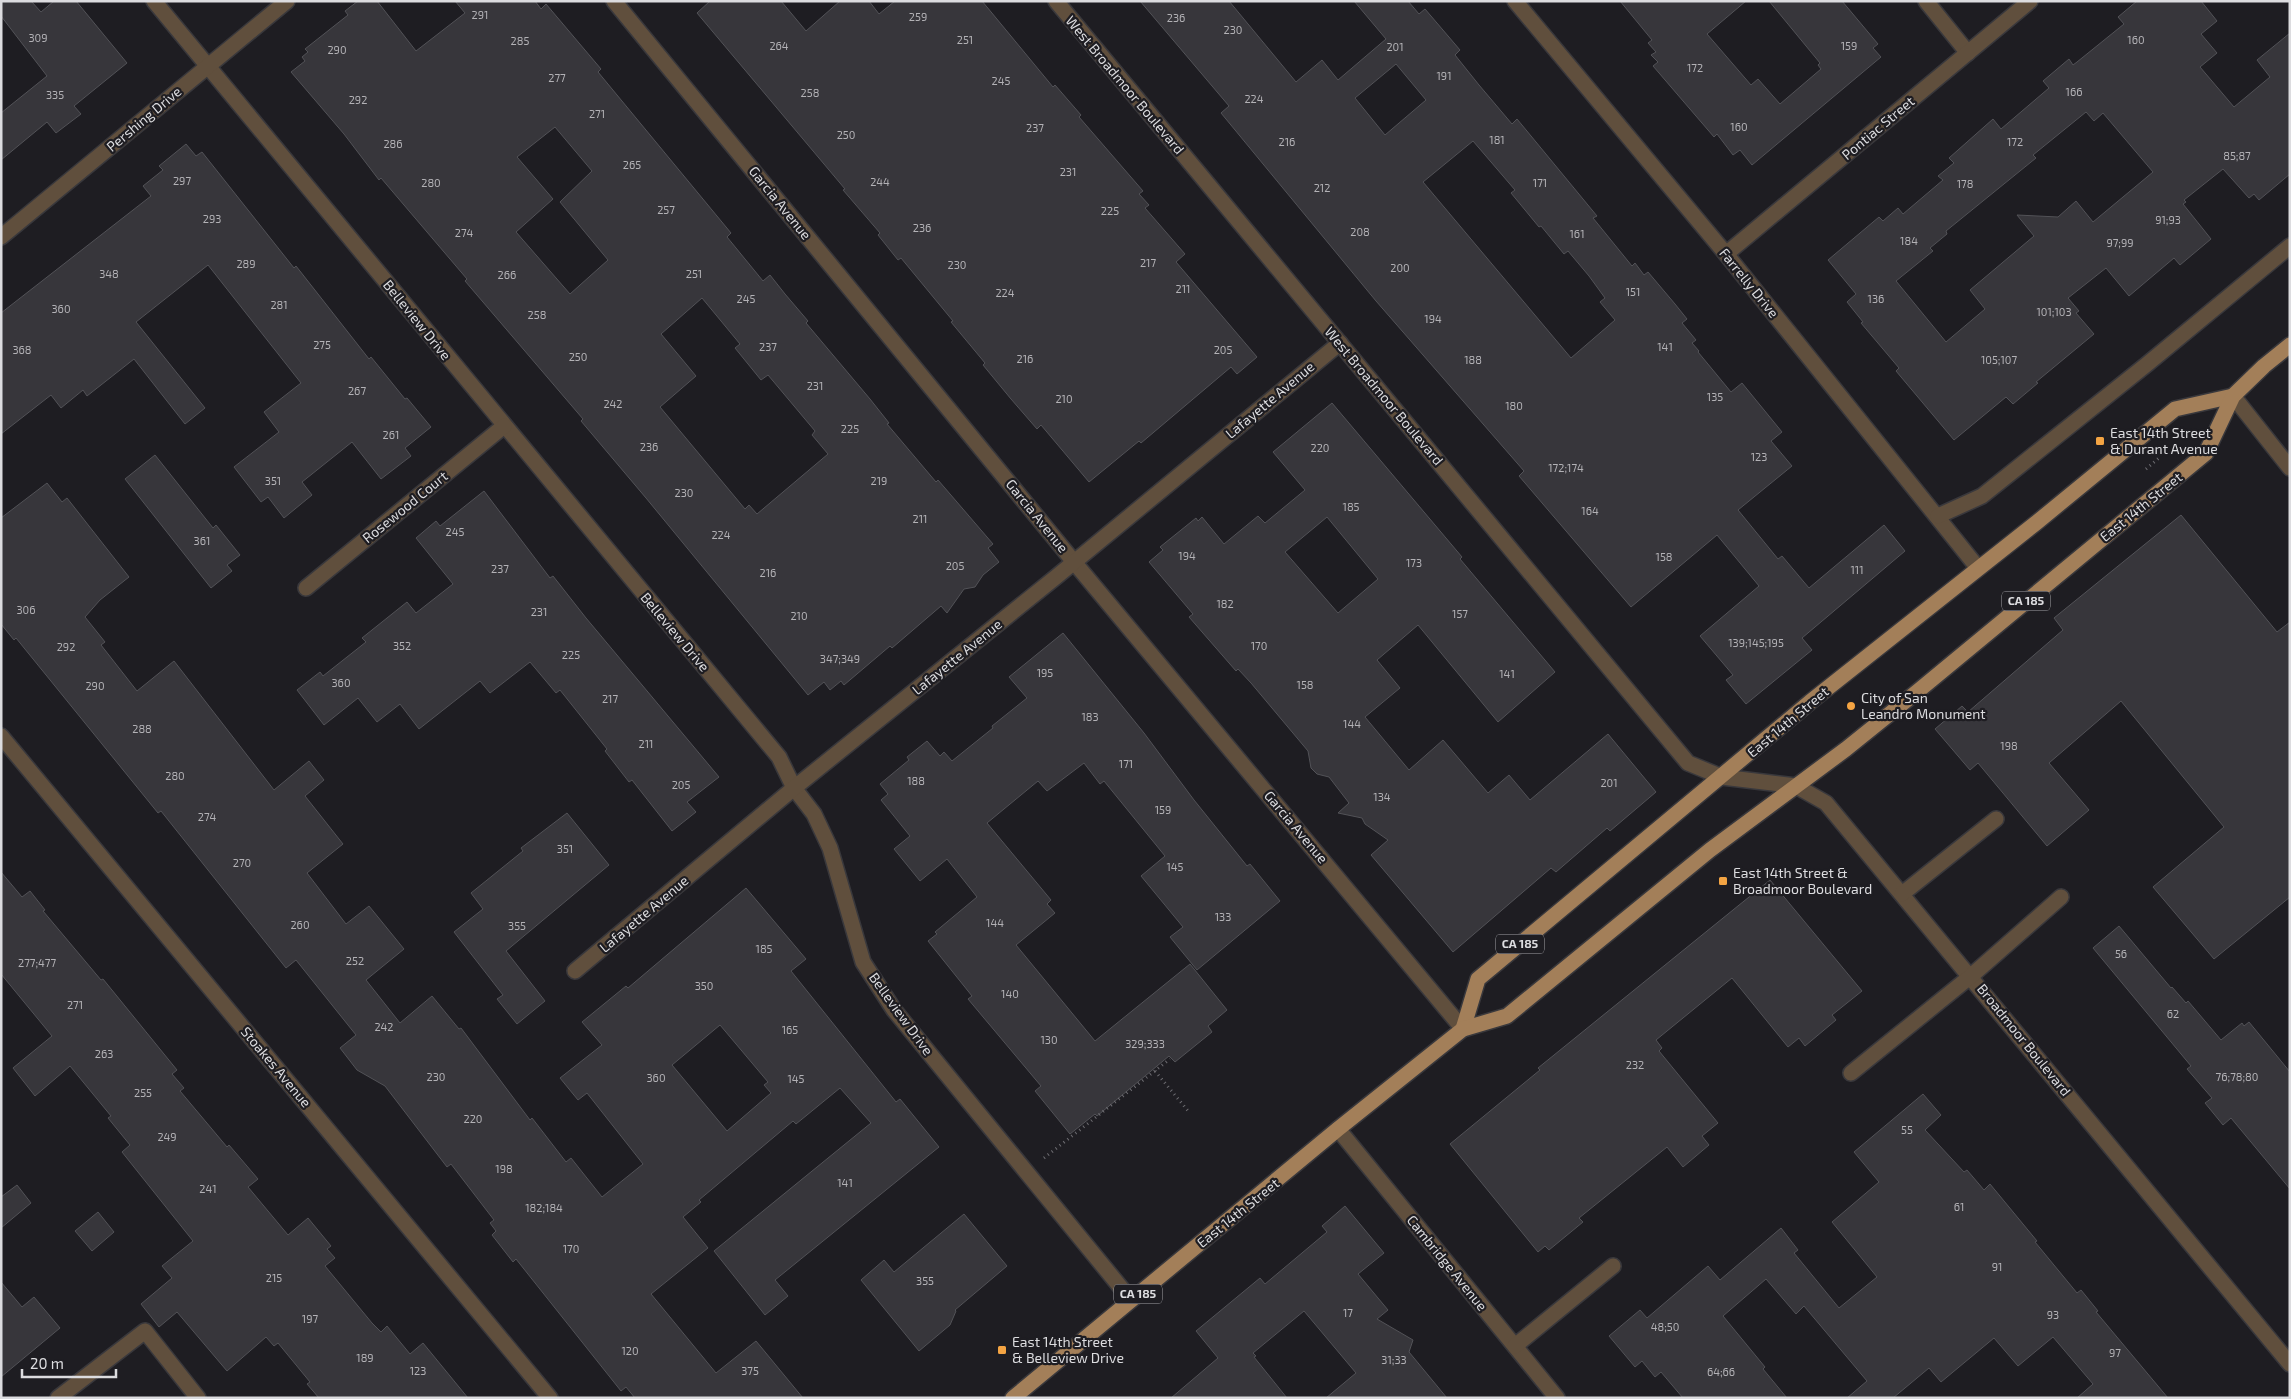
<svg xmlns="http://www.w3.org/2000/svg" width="2291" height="1399" font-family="'Exo 2',sans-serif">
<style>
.building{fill:#37363b;stroke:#525257;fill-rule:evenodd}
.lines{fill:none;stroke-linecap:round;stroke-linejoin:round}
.minor-casing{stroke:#39383c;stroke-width:18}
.major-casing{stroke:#39383c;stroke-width:18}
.path{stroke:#6e6d72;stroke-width:3;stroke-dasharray:1 4;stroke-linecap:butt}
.minor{stroke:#604f3d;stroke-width:15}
.major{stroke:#a37f59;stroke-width:15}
.poi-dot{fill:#f4a443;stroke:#1e1d22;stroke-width:2}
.labels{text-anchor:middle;stroke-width:4.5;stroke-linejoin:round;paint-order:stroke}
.number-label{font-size:11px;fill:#b3b2b6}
.shield{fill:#1e1d22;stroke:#a3a3a6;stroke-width:1}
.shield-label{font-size:12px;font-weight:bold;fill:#dcdcdf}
.street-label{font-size:14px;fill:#dcdcdf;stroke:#1e1d22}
.poi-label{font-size:14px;fill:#dcdcdf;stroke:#1e1d22;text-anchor:start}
</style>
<rect width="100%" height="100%" fill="#1e1d22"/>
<g class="building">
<path d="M1,1H31L41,12L54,1H76L127,63L74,106L81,114L56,133L47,122L1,160V113L47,76L1,16Z"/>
<path d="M358,1H377L416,51L465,13L455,1H535L541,9L546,4L601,69L598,72L731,233L727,237L763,281L770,275L785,294L808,321L806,323L870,399L889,423L887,424L936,482L938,480L993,544L988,548L999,562L983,575L975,587L964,589L947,613L941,606L892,648L890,646L844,685L841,681L830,690L824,682L808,695L646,498L581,421L583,419L465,281L467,279L381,178L379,180L344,134L291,72L305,61L302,57L308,52L305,49L348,15L345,11ZM555,127L592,171L560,202L608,260L570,294L516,232L553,199L517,157ZM702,298L740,344L735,348L761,380L768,375L815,431L812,435L828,454L757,514L749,505L745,509L660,407L696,376L661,334Z"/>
<path d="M710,1H781L806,31L840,1H869L879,14L895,1H982L1053,87L1055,85L1081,115L1079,117L1143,191L1139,194L1149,205L1145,208L1185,254L1176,262L1257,357L1237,374L1231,367L1141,443L1139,441L1089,482L1041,425L1037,429L1011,399L983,365L985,363L951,322L953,321L901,258L898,260L878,235L880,233L843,190L845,189L697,13Z"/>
<path d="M1140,1H1229L1296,82L1322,60L1338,80L1386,39L1354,1H1408L1419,14L1425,9L1460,50L1455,55L1479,85L1512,124L1517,119L1597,216L1593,218L1632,266L1635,263L1644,275L1648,272L1675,304L1687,319L1682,323L1696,340L1692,343L1699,351L1698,352L1731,392L1742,383L1782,432L1771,441L1792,466L1738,510L1778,559L1782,556L1809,588L1884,525L1905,551L1802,638L1812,650L1746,704L1726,680L1733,675L1700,636L1759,586L1717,535L1631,607L1519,476L1524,471L1376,301L1221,113L1229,106ZM1396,64L1426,100L1385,135L1355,98ZM1473,141L1515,190L1511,193L1539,227L1541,226L1564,254L1568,251L1589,276L1605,298L1600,302L1615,320L1571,358L1423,182Z"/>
<path d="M1620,1H1746L1707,34L1751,85L1758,79L1780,104L1821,69L1818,65L1820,63L1769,1H1842L1878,44L1873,48L1881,57L1752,165L1740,150L1733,155L1717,134L1714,137L1653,66L1658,62L1651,55L1656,52L1648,43L1652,40Z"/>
<path d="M2137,1H2201L2217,21L2201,34L2217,53L2200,67L2234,107L2270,77L2257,60L2290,33V174L2259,200L2254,194L2249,198L2223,169L2184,200L2186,202L2183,204L2211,239L2180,265L2174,258L2129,296L2106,268L2068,298L2079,311L2076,313L2094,334L2036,382L2038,383L2013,404L2006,397L1954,440L1896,371L1899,368L1861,323L1863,322L1847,302L1856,294L1828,260L1879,217L1883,221L1898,208L1903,214L1943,180L1938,176L1954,163L1949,158L1993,119L2001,129L2049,88L2043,81L2069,59L2073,65L2077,62L2124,24L2118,17ZM2086,112L2094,121L2103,113L2153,172L2093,222L2076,201L2058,217L2017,215L2034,236L1970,290L1985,309L1946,342L1896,281L1933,251L1930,248L1947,234L1946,231L2036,158L2033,155Z"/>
<path d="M186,144L196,156L202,152L294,268L296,266L369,359L371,357L405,399L407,398L431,427L405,448L411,456L381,479L352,442L302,482L312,495L284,518L268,497L261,502L234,467L279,432L264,412L301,383L208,265L136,322L205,408L185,424L134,359L87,396L83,390L61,408L51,395L1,434V313L151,196L143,186L163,170L159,166Z"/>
<path d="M1332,403L1462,557L1460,559L1555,672L1498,722L1418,625L1377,660L1400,688L1365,717L1409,770L1443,740L1488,793L1509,775L1530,800L1608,734L1656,792L1610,831L1607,828L1556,872L1551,868L1453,952L1371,855L1388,840L1365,824L1362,818L1338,813L1349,803L1329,777L1317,774L1311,768L1308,751L1251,683L1238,669L1236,671L1189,617L1193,614L1149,562L1163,550L1160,547L1196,518L1198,521L1202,517L1224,544L1258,516L1265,523L1305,490L1273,452ZM1327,517L1378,579L1338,613L1285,552Z"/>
<path d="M155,455L213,528L216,525L240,555L227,565L232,571L211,588L125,479Z"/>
<path d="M47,483L62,502L67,498L129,577L100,600L85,617L105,642L101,645L137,691L174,661L274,790L309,761L324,780L305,796L343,844L307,873L346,924L369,906L404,949L366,980L400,1023L432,996L459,1029L461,1028L530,1120L532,1118L566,1162L571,1158L602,1197L643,1164L587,1093L578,1100L560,1078L602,1045L582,1022L626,986L628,988L746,888L806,959L791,971L896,1102L900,1099L939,1147L775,1280L788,1296L765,1315L714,1251L871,1123L840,1088L796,1124L793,1121L699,1200L701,1202L683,1217L708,1248L651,1294L716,1373L756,1341L803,1398H635L626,1387L621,1391L516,1259L513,1262L492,1235L496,1231L490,1223L494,1220L451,1164L447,1167L385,1086L357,1070L340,1048L356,1035L296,960L286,968L161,811L158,813L16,638L14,640L1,624V518ZM720,1025L768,1082L764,1085L771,1093L727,1131L672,1065Z"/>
<path d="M484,491L550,578L553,576L586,618L719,777L687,802L696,812L672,831L632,780L629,782L605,751L607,749L560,690L556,693L530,662L490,693L480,681L419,729L400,704L377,722L358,698L324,725L297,690L320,672L323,676L366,642L362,638L407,602L416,613L453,584L416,538L436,521L440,526Z"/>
<path d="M2181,515L2277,632L2290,622V897L2214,959L2153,887L2224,827L2121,701L2049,763L2089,810L2047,846L1978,763L1970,770L1935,729L1962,706L1968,712L2063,630L2054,618Z"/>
<path d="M1063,633L1144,733L1194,800L1247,866L1250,864L1280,901L1197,970L1170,937L1183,927L1141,876L1165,856L1104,781L1100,784L1084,763L1047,791L1038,781L987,823L1051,900L1047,904L1055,913L1016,945L1095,1041L1190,964L1227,1010L1208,1026L1212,1032L1175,1062L1169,1056L1097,1116L1095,1114L1070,1134L1035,1091L1041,1086L968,999L972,996L928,941L937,934L935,932L977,897L947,859L920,881L894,849L910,836L881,800L888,794L880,784L909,760L907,757L927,741L940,756L944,752L952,761L993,728L992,726L1027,698L1009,677Z"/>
<path d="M567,813L609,865L506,951L545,1001L517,1024L497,999L503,995L454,932L483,909L471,893L523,851L521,848Z"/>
<path d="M1,872L22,897L30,891L45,910L43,911L101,980L103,979L177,1070L172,1074L184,1088L180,1091L227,1147L229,1145L258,1179L248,1187L288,1235L308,1218L331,1246L327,1249L335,1258L325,1266L372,1323L381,1332L387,1326L410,1354L423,1343L468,1398H319L307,1384L310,1382L278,1343L274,1346L266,1337L227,1371L177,1312L159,1327L141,1304L172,1278L162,1266L193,1241L122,1152L130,1145L108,1118L111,1116L70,1066L35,1096L13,1068L52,1036L1,974Z"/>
<path d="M1770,880L1862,991L1832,1015L1836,1020L1805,1046L1799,1038L1788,1047L1732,978L1656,1040L1662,1048L1659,1051L1718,1123L1702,1136L1709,1145L1683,1167L1667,1147L1579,1218L1583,1222L1549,1250L1545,1246L1538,1252L1450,1144L1540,1070L1538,1068Z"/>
<path d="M2119,926L2171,988L2172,987L2186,1003L2188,1001L2221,1040L2242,1023L2244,1026L2249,1022L2290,1072V1189L2231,1118L2223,1125L2205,1103L2212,1098L2187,1069L2191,1066L2093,948Z"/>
<path d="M1923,1094L1941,1115L1925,1130L1964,1172L1967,1170L1984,1190L1990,1184L2037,1241L2035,1242L2077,1293L2081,1290L2098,1311L2096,1312L2168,1398H2077L2093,1384L2053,1337L2018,1366L1994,1338L1941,1382L1929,1368L1893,1398H1847L1867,1381L1804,1306L1796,1314L1766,1279L1723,1316L1765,1367L1763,1369L1787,1398H1683L1661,1372L1655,1377L1642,1361L1635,1367L1609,1336L1640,1310L1647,1318L1708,1266L1720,1280L1781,1228L1798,1250L1794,1253L1839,1308L1877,1277L1832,1222L1879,1182L1854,1152Z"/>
<path d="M17,1185L31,1203L1,1228V1197Z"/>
<path d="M1345,1206L1384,1253L1358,1274L1388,1310L1377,1319L1413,1340L1409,1352L1447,1398H1326L1356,1373L1304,1311L1253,1353L1256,1356L1254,1357L1287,1398H1171L1218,1358L1196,1331L1260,1278L1265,1284L1327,1232L1322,1226Z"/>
<path d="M98,1212L114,1232L92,1251L75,1231Z"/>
<path d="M964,1214L1007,1266L955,1310L956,1311L950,1325L919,1351L861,1280L884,1260L894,1272Z"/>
<path d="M1,1282L22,1307L34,1297L60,1328L1,1377Z"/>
</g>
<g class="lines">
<defs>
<g id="minor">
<path d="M154,1L779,757L794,788L814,814L830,848L863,962L894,1010L1131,1300"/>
<path d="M614,1L1074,562L1463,1029"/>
<path d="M1056,1L1688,763L1722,777L1796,786L1826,803L2290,1364"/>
<path d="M1515,1L1726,254L1978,568"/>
<path d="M1926,1L1968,53"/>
<path d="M1,237L287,1"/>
<path d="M1726,254L2030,1"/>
<path d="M2233,396L2290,468"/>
<path d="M1938,516L1982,496L2146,365L2290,246"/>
<path d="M306,588L504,426"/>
<path d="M1,736L550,1398"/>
<path d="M1902,894L1996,819"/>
<path d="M575,971L794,788L1056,577L1340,343"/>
<path d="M1851,1073L1971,976L2061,897"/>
<path d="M1338,1129L1557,1398"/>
<path d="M1515,1346L1613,1266"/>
<path d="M58,1398L145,1331L198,1398"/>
</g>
<g id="major">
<path d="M1463,1029L1478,979L1810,702L2036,523L2175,409L2233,396"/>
<path d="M1013,1398L1338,1129L1463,1029L1507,1016L1710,850L1846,749L1918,691L2206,453L2233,396L2264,366L2290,345"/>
</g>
</defs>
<use href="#minor" class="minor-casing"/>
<use href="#major" class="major-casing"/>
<g class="path">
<path d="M2146,469L2160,457"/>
<path d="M1155,1071L1189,1112"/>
<path d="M1044,1158L1170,1059"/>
</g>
<use href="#minor" class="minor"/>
<use href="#major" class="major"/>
</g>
<g class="poi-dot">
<rect x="2095" y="436" width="10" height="10" rx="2.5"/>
<circle cx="1851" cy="706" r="5"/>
<rect x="1718" y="876" width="10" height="10" rx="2.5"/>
<rect x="997" y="1345" width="10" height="10" rx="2.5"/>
</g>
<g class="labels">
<g class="number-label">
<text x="480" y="19">291</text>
<text x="918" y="21">259</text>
<text x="1176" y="22">236</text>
<text x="1233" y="34">230</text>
<text x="38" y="42">309</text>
<text x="965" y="44">251</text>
<text x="2136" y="44">160</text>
<text x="520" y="45">285</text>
<text x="779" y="50">264</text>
<text x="1849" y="50">159</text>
<text x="1395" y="51">201</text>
<text x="337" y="54">290</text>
<text x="1695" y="72">172</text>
<text x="1444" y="80">191</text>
<text x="557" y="82">277</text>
<text x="1001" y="85">245</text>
<text x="2074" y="96">166</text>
<text x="810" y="97">258</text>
<text x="55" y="99">335</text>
<text x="1254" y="103">224</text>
<text x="358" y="104">292</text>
<text x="597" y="118">271</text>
<text x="1739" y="131">160</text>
<text x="1035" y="132">237</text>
<text x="846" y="139">250</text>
<text x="1497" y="144">181</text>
<text x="1287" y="146">216</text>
<text x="2015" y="146">172</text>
<text x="393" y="148">286</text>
<text x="2237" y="160">85;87</text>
<text x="632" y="169">265</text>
<text x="1068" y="176">231</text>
<text x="182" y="185">297</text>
<text x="880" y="186">244</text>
<text x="431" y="187">280</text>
<text x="1540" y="187">171</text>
<text x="1965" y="188">178</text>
<text x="1322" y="192">212</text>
<text x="666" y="214">257</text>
<text x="1110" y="215">225</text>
<text x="212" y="223">293</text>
<text x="2168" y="224">91;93</text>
<text x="922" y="232">236</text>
<text x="1360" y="236">208</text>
<text x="464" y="237">274</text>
<text x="1577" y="238">161</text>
<text x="1909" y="245">184</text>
<text x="2120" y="247">97;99</text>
<text x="1148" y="267">217</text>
<text x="246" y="268">289</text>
<text x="957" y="269">230</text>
<text x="1400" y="272">200</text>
<text x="109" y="278">348</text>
<text x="694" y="278">251</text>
<text x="507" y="279">266</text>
<text x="1183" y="293">211</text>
<text x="1633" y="296">151</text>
<text x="1005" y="297">224</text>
<text x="746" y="303">245</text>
<text x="1876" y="303">136</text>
<text x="279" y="309">281</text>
<text x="61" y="313">360</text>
<text x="2054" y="316">101;103</text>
<text x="537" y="319">258</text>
<text x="1433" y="323">194</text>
<text x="322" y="349">275</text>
<text x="768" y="351">237</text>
<text x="1665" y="351">141</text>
<text x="22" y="354">368</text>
<text x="1223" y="354">205</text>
<text x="578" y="361">250</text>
<text x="1025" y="363">216</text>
<text x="1473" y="364">188</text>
<text x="1999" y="364">105;107</text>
<text x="815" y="390">231</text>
<text x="357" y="395">267</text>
<text x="1715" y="401">135</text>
<text x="1064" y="403">210</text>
<text x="613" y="408">242</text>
<text x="1514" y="410">180</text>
<text x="850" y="433">225</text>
<text x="391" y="439">261</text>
<text x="649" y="451">236</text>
<text x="1320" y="452">220</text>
<text x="1759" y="461">123</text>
<text x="1566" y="472">172;174</text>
<text x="273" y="485">351</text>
<text x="879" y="485">219</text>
<text x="684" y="497">230</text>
<text x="1351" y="511">185</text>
<text x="1590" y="515">164</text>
<text x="920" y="523">211</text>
<text x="455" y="536">245</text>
<text x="721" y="539">224</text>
<text x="202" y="545">361</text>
<text x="1187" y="560">194</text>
<text x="1664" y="561">158</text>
<text x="1414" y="567">173</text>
<text x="955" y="570">205</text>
<text x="500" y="573">237</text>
<text x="1857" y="574">111</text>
<text x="768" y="577">216</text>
<text x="1225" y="608">182</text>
<text x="26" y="614">306</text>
<text x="539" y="616">231</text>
<text x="1460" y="618">157</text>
<text x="799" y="620">210</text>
<text x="1756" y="647">139;145;195</text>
<text x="402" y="650">352</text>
<text x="1259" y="650">170</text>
<text x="66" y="651">292</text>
<text x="571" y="659">225</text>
<text x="840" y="663">347;349</text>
<text x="1045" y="677">195</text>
<text x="1507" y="678">141</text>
<text x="341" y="687">360</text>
<text x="1305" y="689">158</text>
<text x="95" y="690">290</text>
<text x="610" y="703">217</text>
<text x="1090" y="721">183</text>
<text x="1352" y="728">144</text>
<text x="142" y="733">288</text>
<text x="646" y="748">211</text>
<text x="2009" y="750">198</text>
<text x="1126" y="768">171</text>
<text x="175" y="780">280</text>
<text x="916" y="785">188</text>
<text x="1609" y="787">201</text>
<text x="681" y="789">205</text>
<text x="1382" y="801">134</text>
<text x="1163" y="814">159</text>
<text x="207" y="821">274</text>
<text x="565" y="853">351</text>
<text x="242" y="867">270</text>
<text x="1175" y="871">145</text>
<text x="1223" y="921">133</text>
<text x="995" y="927">144</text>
<text x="300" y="929">260</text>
<text x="517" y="930">355</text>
<text x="764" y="953">185</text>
<text x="2121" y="958">56</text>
<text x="355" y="965">252</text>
<text x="37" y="967">277;477</text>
<text x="704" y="990">350</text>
<text x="1010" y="998">140</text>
<text x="75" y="1009">271</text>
<text x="2173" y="1018">62</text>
<text x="384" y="1031">242</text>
<text x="790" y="1034">165</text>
<text x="1049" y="1044">130</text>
<text x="1145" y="1048">329;333</text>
<text x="104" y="1058">263</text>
<text x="1635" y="1069">232</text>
<text x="436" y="1081">230</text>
<text x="2237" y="1081">76;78;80</text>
<text x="656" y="1082">360</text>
<text x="796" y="1083">145</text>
<text x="143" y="1097">255</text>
<text x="473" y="1123">220</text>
<text x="1907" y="1134">55</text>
<text x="167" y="1141">249</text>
<text x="504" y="1173">198</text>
<text x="845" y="1187">141</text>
<text x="208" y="1193">241</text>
<text x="1959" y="1211">61</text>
<text x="544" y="1212">182;184</text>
<text x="571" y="1253">170</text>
<text x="1997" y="1271">91</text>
<text x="274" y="1282">215</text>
<text x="925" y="1285">355</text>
<text x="1348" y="1317">17</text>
<text x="2053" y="1319">93</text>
<text x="310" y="1323">197</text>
<text x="1665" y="1331">48;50</text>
<text x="630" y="1355">120</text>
<text x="2115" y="1357">97</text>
<text x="365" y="1362">189</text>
<text x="1394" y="1364">31;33</text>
<text x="418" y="1375">123</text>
<text x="750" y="1375">375</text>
<text x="1721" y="1376">64;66</text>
</g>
<g class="shield">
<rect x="2002" y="591.5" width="48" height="19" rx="4"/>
<rect x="1496" y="934.5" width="48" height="19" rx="4"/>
<rect x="1114" y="1284.5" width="48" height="19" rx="4"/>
</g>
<g class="shield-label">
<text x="2026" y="605">CA 185</text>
<text x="1520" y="948">CA 185</text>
<text x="1138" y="1298">CA 185</text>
</g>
<g class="street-label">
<text transform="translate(1125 85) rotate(50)" y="5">West Broadmoor Boulevard</text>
<text transform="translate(144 119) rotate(-40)" y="5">Pershing Drive</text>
<text transform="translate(1878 128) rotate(-40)" y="5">Pontiac Street</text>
<text transform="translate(780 203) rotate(51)" y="5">Garcia Avenue</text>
<text transform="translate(1749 283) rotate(51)" y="5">Farrelly Drive</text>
<text transform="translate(417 320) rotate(51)" y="5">Belleview Drive</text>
<text transform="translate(1384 396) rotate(50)" y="5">West Broadmoor Boulevard</text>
<text transform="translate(1270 400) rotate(-40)" y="5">Lafayette Avenue</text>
<text transform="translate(405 507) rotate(-39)" y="5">Rosewood Court</text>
<text transform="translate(2141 507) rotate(-39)" y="5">East 14th Street</text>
<text transform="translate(1037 516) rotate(51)" y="5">Garcia Avenue</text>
<text transform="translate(675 632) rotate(50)" y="5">Belleview Drive</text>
<text transform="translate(957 657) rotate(-39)" y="5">Lafayette Avenue</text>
<text transform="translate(1788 722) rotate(-40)" y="5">East 14th Street</text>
<text transform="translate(1296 827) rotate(50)" y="5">Garcia Avenue</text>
<text transform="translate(644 914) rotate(-40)" y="5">Lafayette Avenue</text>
<text transform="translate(901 1014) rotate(54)" y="5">Belleview Drive</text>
<text transform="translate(2024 1040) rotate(51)" y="5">Broadmoor Boulevard</text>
<text transform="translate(276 1067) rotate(50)" y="5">Stoakes Avenue</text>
<text transform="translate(1238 1213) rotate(-39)" y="5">East 14th Street</text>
<text transform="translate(1447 1263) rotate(51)" y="5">Cambridge Avenue</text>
</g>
<g class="poi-label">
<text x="2110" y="438">East 14th Street<tspan x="2110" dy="16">&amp; Durant Avenue</tspan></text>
<text x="1861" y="703">City of San<tspan x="1861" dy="16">Leandro Monument</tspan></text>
<text x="1733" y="878">East 14th Street &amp;<tspan x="1733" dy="16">Broadmoor Boulevard</tspan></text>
<text x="1012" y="1347">East 14th Street<tspan x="1012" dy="16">&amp; Belleview Drive</tspan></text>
</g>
</g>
<rect width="2291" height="1399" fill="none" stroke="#dcdcdf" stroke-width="5"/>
<path d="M22 1369v8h94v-8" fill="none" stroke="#dcdcdf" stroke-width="2.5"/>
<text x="30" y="1369" font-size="15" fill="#dcdcdf" stroke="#1e1d22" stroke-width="4" paint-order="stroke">20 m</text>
</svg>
